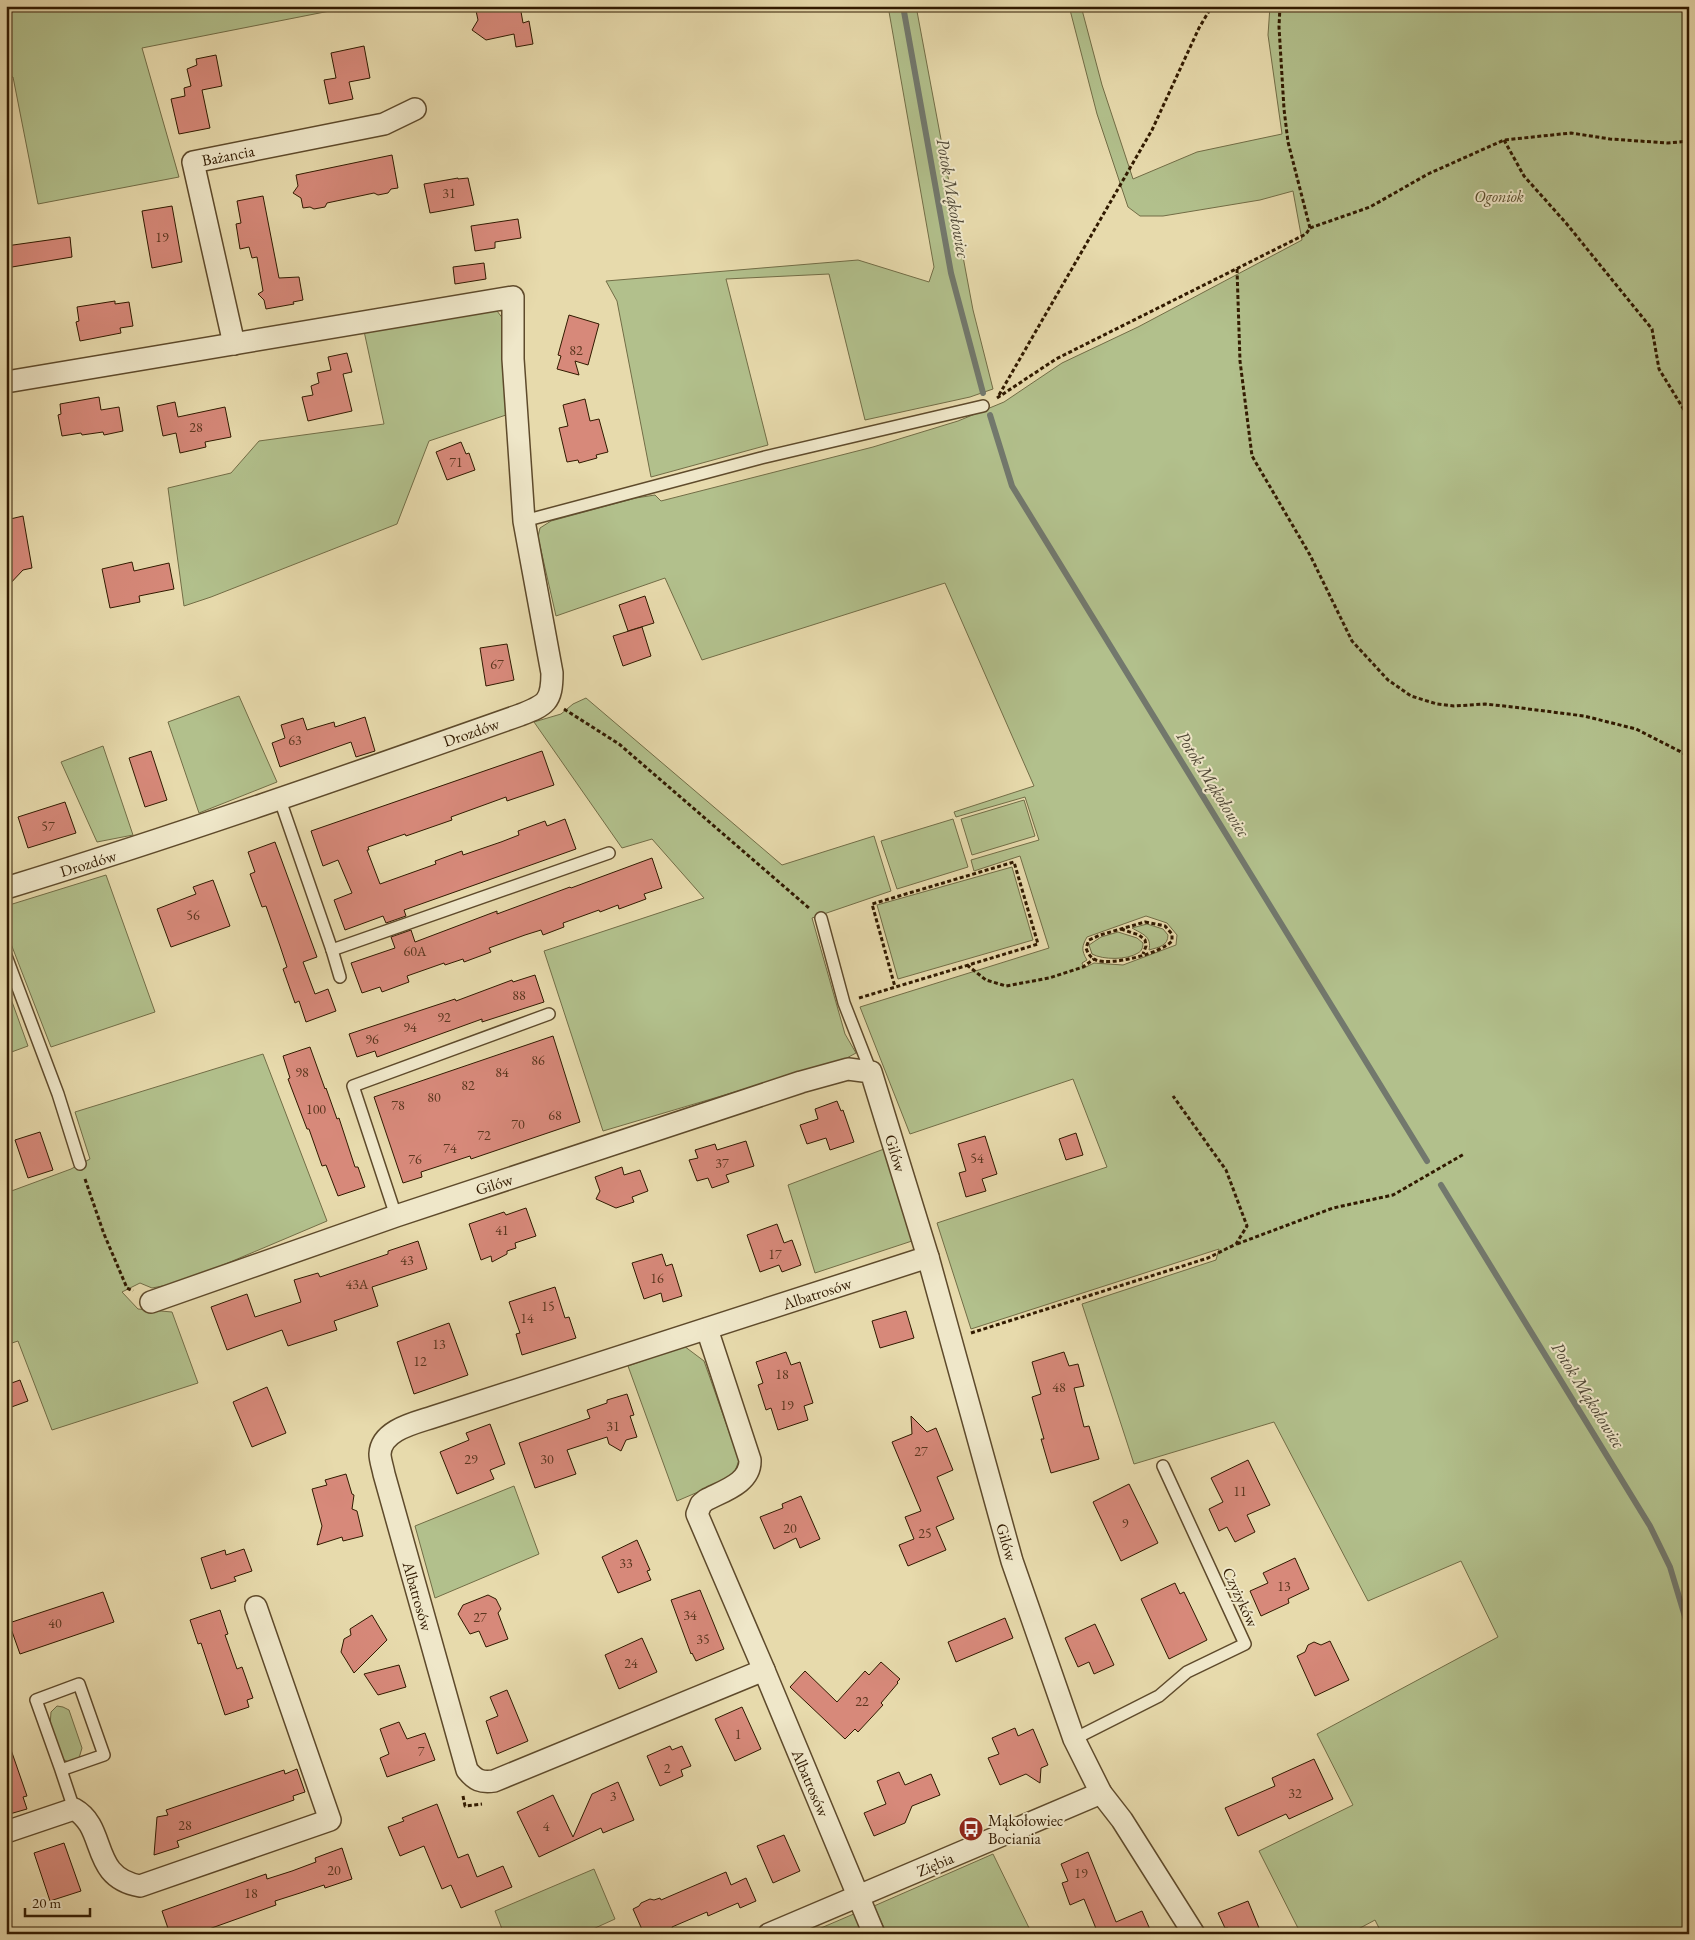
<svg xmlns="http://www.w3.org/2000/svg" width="1695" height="1940" font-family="'EB Garamond',serif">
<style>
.green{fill:#b2c08c;stroke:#726d46;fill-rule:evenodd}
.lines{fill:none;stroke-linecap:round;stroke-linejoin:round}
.stream{stroke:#72786d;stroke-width:6}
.building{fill:#d7897a;stroke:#311a00}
.lane-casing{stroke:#5e4a2b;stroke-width:14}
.street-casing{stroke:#5e4a2b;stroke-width:24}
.path{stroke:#311a00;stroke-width:3;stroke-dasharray:4 2.5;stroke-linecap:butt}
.lane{stroke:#efe7c9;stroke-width:11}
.street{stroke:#efe7c9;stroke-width:21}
.labels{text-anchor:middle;stroke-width:4;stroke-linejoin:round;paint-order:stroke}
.number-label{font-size:14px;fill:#5a361e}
.street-label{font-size:16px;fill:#311a00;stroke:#efe7c9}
.park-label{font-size:16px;font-style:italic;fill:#584c2a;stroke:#efe7c9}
.poi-label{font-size:16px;fill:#311a00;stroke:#efe7c9;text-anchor:start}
.water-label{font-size:18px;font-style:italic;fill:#514937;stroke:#efe7c9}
</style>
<rect width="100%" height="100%" fill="#e7daac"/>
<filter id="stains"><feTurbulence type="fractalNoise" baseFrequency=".004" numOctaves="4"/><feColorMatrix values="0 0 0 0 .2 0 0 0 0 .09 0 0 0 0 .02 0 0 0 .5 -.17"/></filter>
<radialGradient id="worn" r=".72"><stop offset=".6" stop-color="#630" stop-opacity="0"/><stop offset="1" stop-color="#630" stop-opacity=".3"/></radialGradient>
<g class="green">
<path d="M6,6H355L142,48L179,177L38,204L13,77H6Z"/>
<path d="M888,6H916L973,310L993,389L970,397L865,420L829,274L726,279L768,445L651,477L617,301L606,281L858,260L929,282L934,267Z"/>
<path d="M1069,6H1081L1102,85L1133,179L1197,152L1282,134L1268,35L1270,6H1689V1934H1382L1375,1920L1349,1934H1301L1259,1851L1353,1805L1317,1734L1498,1637L1461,1561L1368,1601L1274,1422L1134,1464L1082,1304L1216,1260L1219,1249L971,1329L937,1223L1107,1167L1073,1079L910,1134L860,1007L1049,948L1020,856L974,871L971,860L1039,840L1025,797L956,817L954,812L1034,786L945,583L702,660L665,578L556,616L538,537L540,528L551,521L636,498L655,495L661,501L873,447L958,421L1004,402L1062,363L1138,327L1302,240L1293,191L1260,200L1163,216H1140L1128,207L1097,114ZM1146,916L1167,923L1177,935L1176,945L1123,965L1094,963L1084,968L1082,963L1087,960C1081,950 1082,946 1087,937Z"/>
<path d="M484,308L497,311L504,320L506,415L429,441L397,524L211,597L184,606L168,488L231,473L259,441L384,424L364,331Z"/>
<path d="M239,696L277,782L199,813L168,722Z"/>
<path d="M586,698L782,865L874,836L891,891L812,918L845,1034L856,1053L843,1060L603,1131L544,951L704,898L652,839L622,848L534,722L561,714L573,704Z"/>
<path d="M103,746L133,835L97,842L61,762Z"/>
<path d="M1024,800L1035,836L972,855L961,819Z"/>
<path d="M953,819L968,867L897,889L881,841Z"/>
<path d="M1012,867L1033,940L898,979L877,905Z"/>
<path d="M106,875L155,1012L51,1047L6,931V906Z"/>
<path d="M1147,924L1163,929L1168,935C1168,946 1159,947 1149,950C1152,936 1142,934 1132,928Z"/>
<path d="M1118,932L1137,938L1143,943C1143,947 1142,951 1138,953C1127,960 1103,960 1092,954L1089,945L1101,937Z"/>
<path d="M6,985L28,1046L6,1054Z"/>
<path d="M263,1054L327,1221L183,1282L152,1288L140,1283L122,1292L138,1309L172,1312L198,1383L52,1430L18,1341L6,1345V1193L71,1169L90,1159L75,1112Z"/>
<path d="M884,1149L915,1240L815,1273L788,1185Z"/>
<path d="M684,1346L704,1361L739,1460L733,1477L677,1501L628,1366Z"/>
<path d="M514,1486L539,1554L435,1598L415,1526Z"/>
<path d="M57,1706L63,1707L69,1710L82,1748L79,1758L71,1763L64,1760L50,1726L51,1712Z"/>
<path d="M993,1854L1032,1934H887L874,1906Z"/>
<path d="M594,1869L615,1919L582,1934H504L495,1911Z"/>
<path d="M856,1913L864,1934H807Z"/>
</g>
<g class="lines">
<g class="stream">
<path d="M903,6L951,273L983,393"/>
<path d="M990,415L1012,486L1427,1161"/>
<path d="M1441,1185L1650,1526L1670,1567L1689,1630"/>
</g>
</g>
<g class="building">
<path d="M475,6H520L523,23L529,21L533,44L516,47L514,34L486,40L472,30L478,20Z"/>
<path d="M364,46L370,78L349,82L353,99L329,104L324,80L336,78L331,53Z"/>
<path d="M216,55L222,86L202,90L210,128L179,134L171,99L185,96L184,88L191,86L187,69L197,65L196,59Z"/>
<path d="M392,155L398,188L391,189L388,193L378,195L374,193L327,203L325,207L314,209L310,207L303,208L301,198L293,193L298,186L296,175Z"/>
<path d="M458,178V179L468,178L474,205L430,213L424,184Z"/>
<path d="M263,196L279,278L299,277L303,300L293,302L294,304L266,309L264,300L258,294L263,291L257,257L252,258L249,247L240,249L236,224L241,223L237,201Z"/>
<path d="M172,206L182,262L152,268L142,211Z"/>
<path d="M518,219L521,238L495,242V248L475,251L471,226Z"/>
<path d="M70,237L72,257L6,268V246Z"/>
<path d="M484,263L486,279L455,284L453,267Z"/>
<path d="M115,301V304L129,302L133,326L120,328L121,333L80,341L76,322L79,321L77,307Z"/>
<path d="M569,315L599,324L588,365L575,361L579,375L557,369L561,356L558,355Z"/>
<path d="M347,353L352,372L343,374L352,411L308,421L302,397L313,395L311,386L319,383L317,373L331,370L328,357Z"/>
<path d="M99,397L101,410L119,407L123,431L104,435L103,432L82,435L81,433L62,436L58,415L61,414L60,404Z"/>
<path d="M585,399L590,421L599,419L608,452L596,455L597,458L579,463L578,460L567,462L559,428L568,426L563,405Z"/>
<path d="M175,402L178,417L225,407L231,437L205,442L206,447L180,453L176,433L163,436L157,406Z"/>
<path d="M461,442L466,454L469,453L475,470L447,480L436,452Z"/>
<path d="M23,516L32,568L23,570L6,588V520Z"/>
<path d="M132,562L134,571L169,563L174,589L139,596L140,602L110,608L102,569Z"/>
<path d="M645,596L654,623L628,631L619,605Z"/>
<path d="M642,627L651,656L623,666L613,636Z"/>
<path d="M507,644L514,680L486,686L480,648Z"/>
<path d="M365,717L375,751L356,757L351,742L280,767L272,743L285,738L281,725L303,718L307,730L334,722L335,727Z"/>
<path d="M151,751L167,800L145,807L129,758Z"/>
<path d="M542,751L554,785L507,801L506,797L451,817L452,820L406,836L405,834L368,847L369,850H367L380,884L436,864L435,861L462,851L463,855L501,842L519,835L518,831L545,821L547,826L565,819L576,849L404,910L406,916L386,923L383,916L345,930L334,900L352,893L338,860L323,866L311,831Z"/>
<path d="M65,802L76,833L28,848L18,817Z"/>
<path d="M275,842L317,957L303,962L315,994L328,989L336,1011L306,1022L299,1001L295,1003L283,969L287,967L280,946L266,906L262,907L250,874L255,872L248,852Z"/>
<path d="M652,858L662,888L644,894L646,899L619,909L618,905L600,912L599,910L563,923L564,927L543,935L541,930L525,935L489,948L491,952L464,962L463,959L445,965L444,963L407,976L409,982L382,992L380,987L362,993L351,963L395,948L391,937L411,930L415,942L497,911V914L570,887L571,888Z"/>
<path d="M213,880L230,926L171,947L157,909L196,894L193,887Z"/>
<path d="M535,975L544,1002L482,1022V1019L377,1057L375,1051L357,1057L349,1034L455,999L456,1001L512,980L513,982Z"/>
<path d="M553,1036L580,1122L471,1159L470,1156L421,1172L422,1177L403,1183L374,1097Z"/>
<path d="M310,1047L325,1089L326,1088L337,1119L339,1118L355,1167H358L365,1187L338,1196L326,1165L322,1166L309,1129H307L288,1079L290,1078L283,1056Z"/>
<path d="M837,1101L841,1111L843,1110L854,1142L830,1150L826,1138L807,1144L800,1125L818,1119L815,1109Z"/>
<path d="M40,1132L53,1170L28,1178L15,1140Z"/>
<path d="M1076,1133L1083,1155L1066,1160L1059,1139Z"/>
<path d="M985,1136L997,1174L982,1179L986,1191L966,1197L959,1173L966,1171L958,1144Z"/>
<path d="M746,1141L754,1166L726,1175L729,1182L712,1188L708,1178L697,1181L689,1160L698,1158L695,1150L715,1144L717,1150Z"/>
<path d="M622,1167L624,1175L640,1170L648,1191L632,1197L634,1202L616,1208L596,1199L600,1191L595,1177Z"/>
<path d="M526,1208L536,1236L515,1243L516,1248L507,1251V1254L492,1262L491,1256L481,1260L469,1224L504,1212L506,1215Z"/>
<path d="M777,1224L784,1243L792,1240L801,1265L782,1272L779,1265L760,1272L747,1235Z"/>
<path d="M418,1241L427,1269L372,1287L378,1306L334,1321L337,1330L288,1346L282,1330L227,1350L211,1307L247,1294L255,1317L301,1302L294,1280L318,1273L320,1277L388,1254V1251Z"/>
<path d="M662,1254L666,1266L672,1264L682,1296L663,1302L661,1293L644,1299L632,1263Z"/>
<path d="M555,1287L565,1318L569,1317L576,1338L522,1355L516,1334L520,1333L509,1302Z"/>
<path d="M906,1311L914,1338L880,1348L872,1321Z"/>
<path d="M449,1323L468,1375L414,1394L397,1342Z"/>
<path d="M786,1352L791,1365L800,1362L813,1403L804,1406L808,1420L778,1430L771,1408L766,1410L758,1385L763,1383L756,1362Z"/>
<path d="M1064,1352L1069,1366L1078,1364L1084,1386L1074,1388L1084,1427L1089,1426L1099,1459L1051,1473L1041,1439H1044L1032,1397L1041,1394L1032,1362Z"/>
<path d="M20,1380L28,1401L6,1409V1385Z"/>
<path d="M267,1387L286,1433L252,1447L233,1402Z"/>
<path d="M627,1394L634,1415L630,1416L637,1437L626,1440L621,1451L609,1444L607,1437L567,1450L576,1474L535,1488L519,1443L590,1418L587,1410L607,1403V1400Z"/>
<path d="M911,1416L927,1432L936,1428L953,1470L937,1477L954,1519L936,1527L946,1550L908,1566L899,1545L914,1539L905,1517L921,1511L892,1442L912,1434Z"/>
<path d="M490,1424L505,1464L490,1470L494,1479L457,1494L440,1452L469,1440L466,1433Z"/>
<path d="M1248,1460L1270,1505L1247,1515L1255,1532L1235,1542L1227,1527L1219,1531L1209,1509L1223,1502L1211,1478Z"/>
<path d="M346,1474L352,1494L354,1495L352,1509L357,1511L363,1536L343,1541L342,1537L317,1545L322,1526L312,1489L327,1485L325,1480Z"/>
<path d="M1129,1484L1158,1543L1121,1561L1093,1502Z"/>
<path d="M801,1496L820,1539L800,1548L796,1538L774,1549L760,1517L783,1508L782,1504Z"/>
<path d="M637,1540L650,1570L647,1571L651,1580L618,1593L602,1557Z"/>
<path d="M244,1549L252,1571L234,1577L236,1581L211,1589L201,1558L225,1550L226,1555Z"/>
<path d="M1295,1558L1309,1589L1288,1599L1289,1603L1261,1616L1250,1591L1268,1583L1263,1573Z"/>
<path d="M1175,1583L1180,1594L1184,1592L1207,1640L1169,1659L1141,1599Z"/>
<path d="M700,1590L724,1649L696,1661L692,1653L691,1654L671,1600Z"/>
<path d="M103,1592L114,1622L20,1654L9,1623Z"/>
<path d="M488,1595L496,1599L501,1609L498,1613L508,1639L486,1647L479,1631L470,1634L458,1614L463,1605Z"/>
<path d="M220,1610L228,1634L225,1635L237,1669L242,1667L253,1698L247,1700L249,1707L225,1715L201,1643L198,1644L190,1620Z"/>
<path d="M372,1615L387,1640L354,1673L341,1652L344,1639L351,1635L350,1629Z"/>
<path d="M1005,1618L1013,1638L956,1662L948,1642Z"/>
<path d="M1095,1624L1114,1665L1094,1674L1089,1662L1078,1667L1065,1638Z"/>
<path d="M642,1638L657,1672L619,1689L605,1655Z"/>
<path d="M1330,1641L1349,1680L1315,1696L1297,1656L1305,1652L1308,1645L1314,1642L1321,1645Z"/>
<path d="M881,1662L900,1679L897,1682L898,1683L881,1703L883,1705L858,1732L855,1729L845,1739L790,1687L805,1671L837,1702L865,1671L869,1675Z"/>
<path d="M399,1665L406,1687L378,1695L364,1674Z"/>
<path d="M507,1690L528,1741L497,1754L486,1721L498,1716L490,1697Z"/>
<path d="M742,1707L761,1749L735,1761L715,1719Z"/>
<path d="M399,1722L407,1739L425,1733L435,1760L387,1777L380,1758L389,1754L380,1729Z"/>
<path d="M1015,1728L1018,1736L1033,1729L1048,1765L1041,1768L1040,1783L1026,1774L1000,1785L988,1758L999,1754L992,1738Z"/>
<path d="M6,1744H9L27,1796L23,1797L27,1809L6,1815Z"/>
<path d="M670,1746L672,1750L682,1746L691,1766L681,1770L683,1776L660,1786L647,1756Z"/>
<path d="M1314,1759L1333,1799L1289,1819L1286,1814L1238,1836L1225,1808L1275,1786L1272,1778Z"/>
<path d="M297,1769L305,1792L293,1796L294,1800L177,1841L179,1847L154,1855L157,1817L168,1815L166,1810L284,1770L285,1774Z"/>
<path d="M899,1772L905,1785L931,1774L940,1795L912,1806L905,1823L874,1836L864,1813L886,1804L877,1781Z"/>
<path d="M618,1782L634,1820L603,1833L601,1828L539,1857L517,1812L553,1795L573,1837L592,1794Z"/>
<path d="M437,1804L458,1858L468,1854L477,1877L503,1866L512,1887L461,1908L451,1885L442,1889L424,1846L400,1856L388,1827L404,1821L402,1818Z"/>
<path d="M784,1835L800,1871L773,1883L757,1846Z"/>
<path d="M64,1843L81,1891L50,1901L34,1853Z"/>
<path d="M342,1848L352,1879L325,1888L324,1885L300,1893L275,1901L276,1905L195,1934H170L162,1911L266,1874L267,1879L292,1871L316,1862L315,1858Z"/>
<path d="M1088,1852L1116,1922L1142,1911L1152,1934H1090L1097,1931L1084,1899L1070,1905L1062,1883L1068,1881L1061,1864Z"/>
<path d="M726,1872L731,1885L746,1878L756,1901L740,1908L738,1903L708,1916L707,1912L672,1927L673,1930L664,1934H644L633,1909L639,1906L641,1903L650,1899L654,1900L660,1898L661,1900Z"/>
<path d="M1248,1901L1259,1928L1246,1934H1230L1228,1928H1225L1218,1913Z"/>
</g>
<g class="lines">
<defs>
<g id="lane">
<path d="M524,521L761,458L983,406"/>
<path d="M280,800L332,950L609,853"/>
<path d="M821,918L844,1003L871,1072"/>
<path d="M332,950L340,977"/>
<path d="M6,956L58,1094L80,1164"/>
<path d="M396,1216L353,1086L549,1014"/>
<path d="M1074,1739L1159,1696L1187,1672L1245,1644L1163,1466"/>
<path d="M61,1770L36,1700L79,1684L104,1755L61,1770L74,1809"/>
</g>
<g id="street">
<path d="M234,344L193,162L384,124L415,109"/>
<path d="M6,382L513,297V359L524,521L552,673C552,702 546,705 520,715C350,775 179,835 6,888"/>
<path d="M151,1302L396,1216L801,1082L848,1069L871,1072L928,1257L1012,1561L1074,1739L1101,1793L1122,1820L1194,1934"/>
<path d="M707,1329L750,1460C751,1483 723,1491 706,1500L701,1504L697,1514L764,1670"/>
<path d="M6,1832L74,1809C108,1828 89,1877 140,1886L330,1820L256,1607"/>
<path d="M769,1934L1101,1793"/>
<path d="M874,1934L764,1670L494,1781C481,1783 475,1780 467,1770L384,1474C383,1468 380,1460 380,1454C381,1430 415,1423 433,1417L928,1257"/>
</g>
</defs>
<use href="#lane" class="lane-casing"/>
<use href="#street" class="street-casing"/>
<g class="path">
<path d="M1504,140L1524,176L1566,223L1652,329L1659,369L1689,418"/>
<path d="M1310,228L1370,207L1428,174L1504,140L1571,133L1610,139L1668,143L1689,141"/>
<path d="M1237,269L1240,361L1252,456L1310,555L1352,641L1388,680L1411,696L1437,704L1454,706L1485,704L1513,707L1584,716L1636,729L1689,756"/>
<path d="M999,395L1152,130L1199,28L1212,6"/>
<path d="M997,398L1056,359L1306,234L1310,228L1288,142L1284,109L1279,27L1280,6"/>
<path d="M564,709L619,744L809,908"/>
<path d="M1145,922L1165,926L1172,934V941C1161,953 1113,966 1096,960C1091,958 1088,954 1086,948L1089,940L1100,935Z"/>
<path d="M1121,929L1139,935L1145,940L1146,946L1143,954"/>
<path d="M967,965L986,980L1006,986L1049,978L1083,967L1094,959"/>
<path d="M859,998L1038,944L1014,862L872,904L895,987"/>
<path d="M85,1179L104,1234L127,1288L133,1291"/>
<path d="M1237,1244L1333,1208L1393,1195L1464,1154"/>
<path d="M971,1333L1208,1258L1236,1244L1247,1226L1226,1170L1173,1096"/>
<path d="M463,1796L465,1806L482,1804"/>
</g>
<use href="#lane" class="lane"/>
<use href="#street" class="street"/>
</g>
<defs>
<symbol id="bus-disc" viewBox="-11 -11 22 22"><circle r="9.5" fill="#8f2418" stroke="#efe7c9"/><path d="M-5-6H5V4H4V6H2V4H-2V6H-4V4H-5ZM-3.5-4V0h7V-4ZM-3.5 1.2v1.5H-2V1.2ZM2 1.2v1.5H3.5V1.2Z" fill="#fff"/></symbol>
</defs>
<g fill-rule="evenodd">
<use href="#bus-disc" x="957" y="1815" width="28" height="28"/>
</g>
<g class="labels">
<g class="number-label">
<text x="449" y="198">31</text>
<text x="162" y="242">19</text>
<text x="576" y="355">82</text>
<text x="196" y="432">28</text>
<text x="456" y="467">71</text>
<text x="497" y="669">67</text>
<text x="295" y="745">63</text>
<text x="48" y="831">57</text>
<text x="193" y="920">56</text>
<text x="415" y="956">60A</text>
<text x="519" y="1000">88</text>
<text x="444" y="1022">92</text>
<text x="410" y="1032">94</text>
<text x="372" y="1044">96</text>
<text x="538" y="1065">86</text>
<text x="302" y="1077">98</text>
<text x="502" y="1077">84</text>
<text x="468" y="1090">82</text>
<text x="434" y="1102">80</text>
<text x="398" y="1110">78</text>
<text x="316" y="1114">100</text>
<text x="555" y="1120">68</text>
<text x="518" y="1129">70</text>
<text x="484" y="1140">72</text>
<text x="450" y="1153">74</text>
<text x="977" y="1163">54</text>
<text x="415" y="1164">76</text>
<text x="722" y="1168">37</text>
<text x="502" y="1235">41</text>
<text x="775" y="1259">17</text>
<text x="407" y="1265">43</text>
<text x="657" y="1283">16</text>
<text x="357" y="1289">43A</text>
<text x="548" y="1311">15</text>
<text x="527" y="1323">14</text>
<text x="439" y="1349">13</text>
<text x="420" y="1366">12</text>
<text x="782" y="1379">18</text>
<text x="1059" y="1392">48</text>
<text x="787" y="1410">19</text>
<text x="613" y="1431">31</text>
<text x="921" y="1456">27</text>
<text x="471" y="1464">29</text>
<text x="547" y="1464">30</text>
<text x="1240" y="1496">11</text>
<text x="1125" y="1528">9</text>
<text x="790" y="1533">20</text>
<text x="925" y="1538">25</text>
<text x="626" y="1568">33</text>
<text x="1284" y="1591">13</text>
<text x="690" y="1620">34</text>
<text x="480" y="1622">27</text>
<text x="55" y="1628">40</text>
<text x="703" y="1644">35</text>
<text x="631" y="1668">24</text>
<text x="862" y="1706">22</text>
<text x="738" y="1739">1</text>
<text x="421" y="1756">7</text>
<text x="667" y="1773">2</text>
<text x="1295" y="1798">32</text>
<text x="613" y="1801">3</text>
<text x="185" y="1830">28</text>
<text x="546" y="1831">4</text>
<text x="334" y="1875">20</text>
<text x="1081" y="1878">19</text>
<text x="251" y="1898">18</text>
</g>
<g class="street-label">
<text transform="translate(228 155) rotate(-11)" y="6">Bażancia</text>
<text transform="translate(471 732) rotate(-19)" y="6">Drozdów</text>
<text transform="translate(88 863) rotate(-17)" y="6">Drozdów</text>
<text transform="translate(896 1153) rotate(73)" y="6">Gilów</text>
<text transform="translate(494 1184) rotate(-18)" y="6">Gilów</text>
<text transform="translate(817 1293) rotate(-18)" y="6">Albatrosów</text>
<text transform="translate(1007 1542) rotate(74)" y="6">Gilów</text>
<text transform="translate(418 1596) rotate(74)" y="6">Albatrosów</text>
<text transform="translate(1241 1597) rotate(65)" y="6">Czyżyków</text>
<text transform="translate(811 1783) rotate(67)" y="6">Albatrosów</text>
<text transform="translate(935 1864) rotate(-23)" y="6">Ziębia</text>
</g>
<g class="park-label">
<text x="1499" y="202">Ogoniok</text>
</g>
<g class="poi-label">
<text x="988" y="1826">Mąkołowiec<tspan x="988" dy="18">Bociania</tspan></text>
</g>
<g class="water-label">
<text transform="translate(953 198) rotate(80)" y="6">Potok Mąkołowiec</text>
<text transform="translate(1213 784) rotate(58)" y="6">Potok Mąkołowiec</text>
<text transform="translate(1588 1395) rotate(58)" y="6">Potok Mąkołowiec</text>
</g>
</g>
<rect width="1695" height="1940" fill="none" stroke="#e7daac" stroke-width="25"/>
<rect x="8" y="8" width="1680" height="1925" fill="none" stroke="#311a00" stroke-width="2.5"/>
<rect x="12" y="12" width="1670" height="1915" fill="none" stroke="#311a00"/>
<path d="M25 1908v8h65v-8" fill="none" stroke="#311a00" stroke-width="2.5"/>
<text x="32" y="1908" font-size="15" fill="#311a00" stroke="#efe7c9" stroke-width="4" paint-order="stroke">20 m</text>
<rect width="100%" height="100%" filter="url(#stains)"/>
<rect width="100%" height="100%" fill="url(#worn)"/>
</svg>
